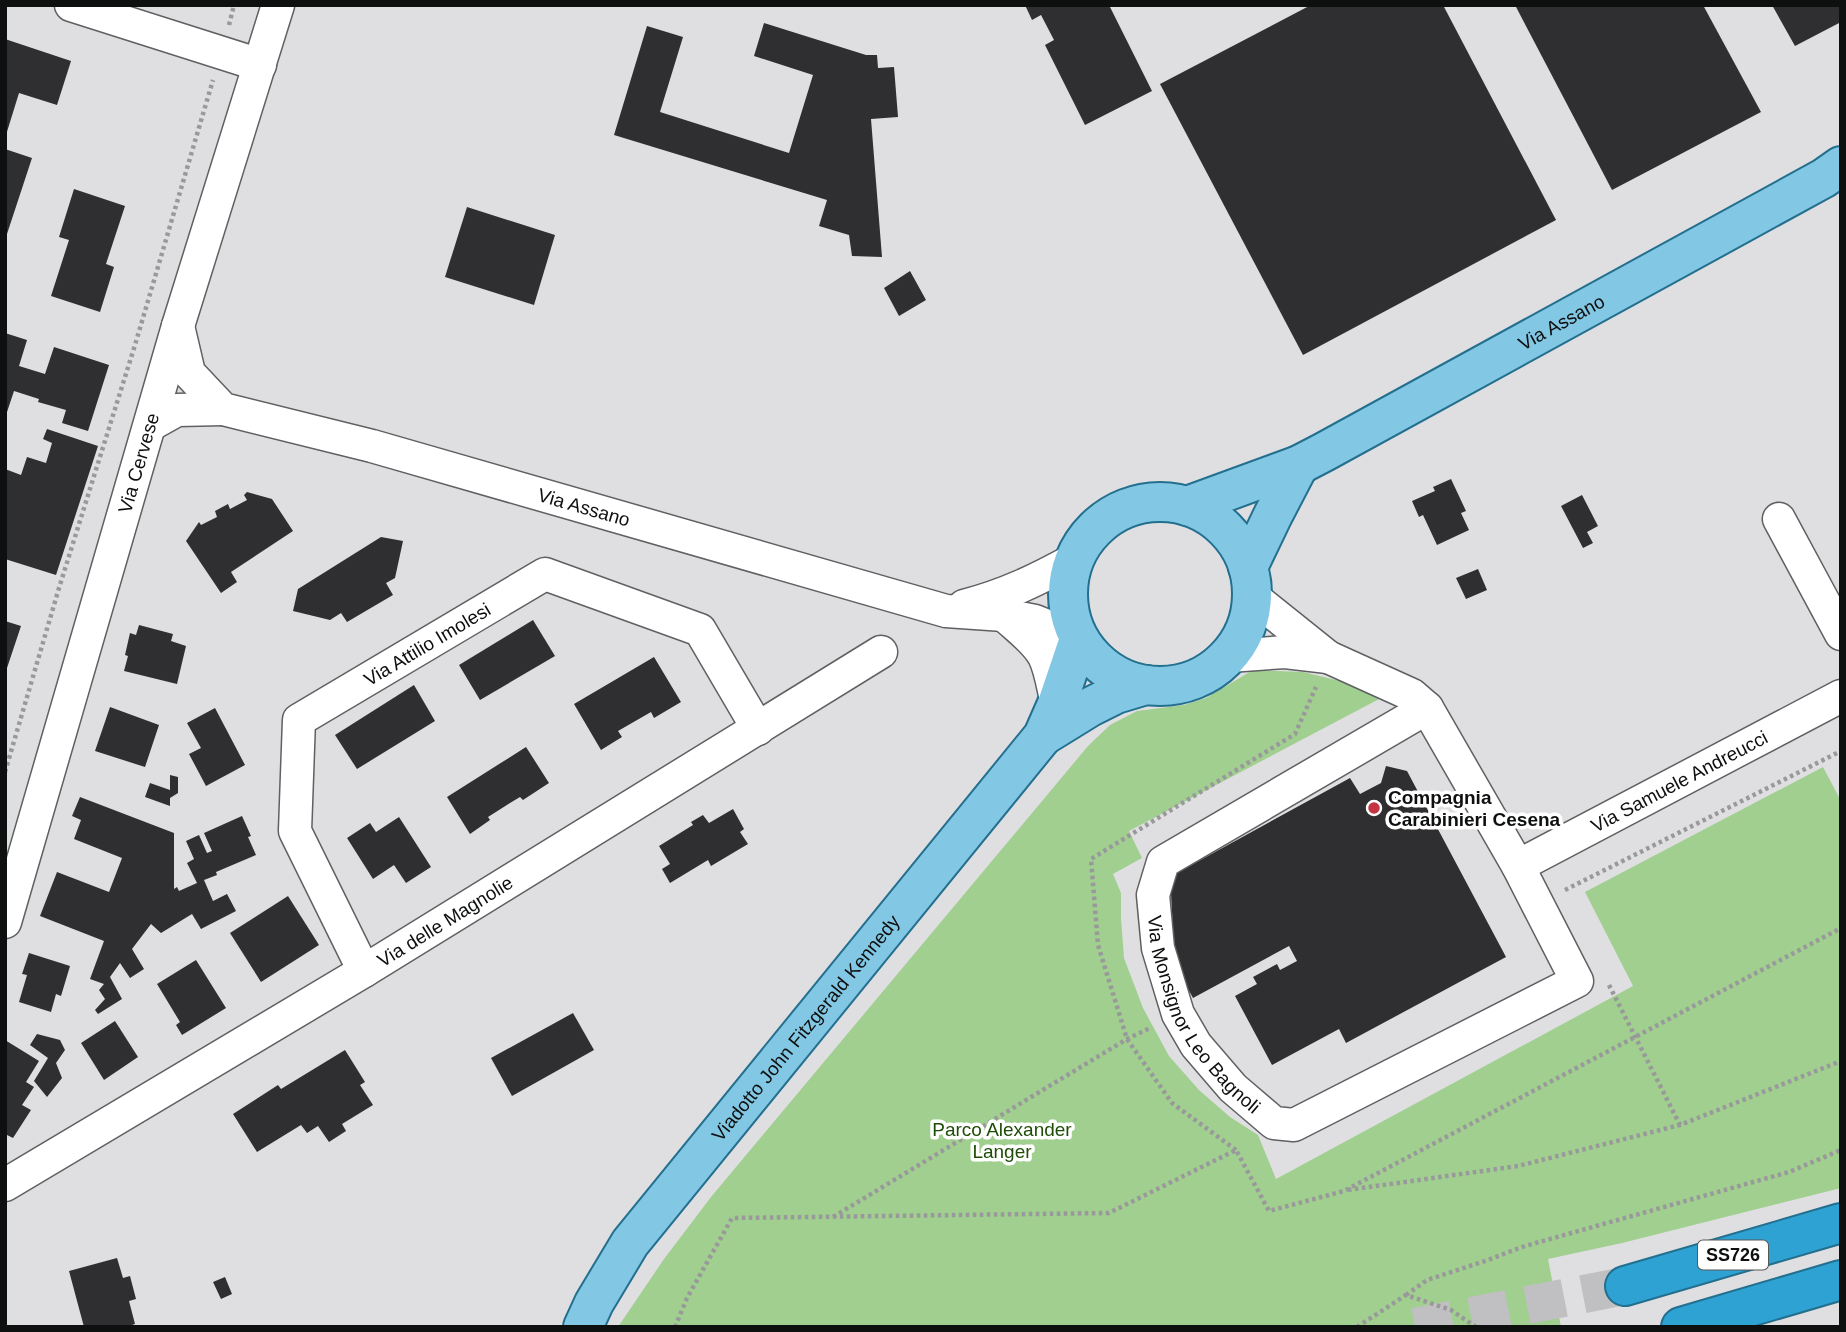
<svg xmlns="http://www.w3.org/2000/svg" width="1846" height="1332" font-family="Helvetica,sans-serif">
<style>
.green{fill:#a0cf8f}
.building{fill:#2f2f31}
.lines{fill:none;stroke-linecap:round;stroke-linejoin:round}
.highway-tunnel{stroke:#c0c0c2;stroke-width:38;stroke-dasharray:38 19;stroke-linecap:butt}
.minor-casing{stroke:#5f6062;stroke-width:35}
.major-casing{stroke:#236f8e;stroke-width:42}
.highway-casing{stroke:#236f8e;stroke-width:42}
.path{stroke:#99999b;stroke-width:4.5;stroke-dasharray:3.5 3.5;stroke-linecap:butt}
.minor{stroke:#fff;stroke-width:32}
.major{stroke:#82c7e4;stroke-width:38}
.highway{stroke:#2ea2d2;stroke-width:38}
.poi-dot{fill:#c43442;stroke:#fff;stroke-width:2.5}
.labels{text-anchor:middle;stroke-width:7;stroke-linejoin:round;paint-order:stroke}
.shield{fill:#fff;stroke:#565757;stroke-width:2}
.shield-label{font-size:18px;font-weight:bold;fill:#0e0f0f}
.street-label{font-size:19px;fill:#0e0f0f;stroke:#fff}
.poi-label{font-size:19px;font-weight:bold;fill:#0e0f0f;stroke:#fff;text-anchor:start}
.park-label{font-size:19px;fill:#1f4d07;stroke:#fff}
</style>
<rect width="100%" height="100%" fill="#dfdfe2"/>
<path class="green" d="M1253,670L1303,672L1348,683L1381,698L1129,831L1142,858L1113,874L1121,893V918L1124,958L1143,1008L1169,1056L1199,1090L1230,1117L1258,1135L1276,1179L1633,986L1585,892L1823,767L1841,801V1188L1622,1243L1548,1259L1561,1327H618L664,1259L711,1197L1088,746L1110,725L1137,711L1184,705L1206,698Z"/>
<g class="building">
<path d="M1025,5H1109L1152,91L1085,125L1045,45L1054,40L1041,15L1032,20Z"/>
<path d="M1311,5H1443L1556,220L1303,355L1160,84Z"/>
<path d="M1515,5H1703L1761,112L1612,190Z"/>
<path d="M1772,5H1841V22L1795,46Z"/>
<path d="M764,23L866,55H877L878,68L894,67L898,117L871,119L882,257L852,256L849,235L819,226L827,200L614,135L647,26L683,37L660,112L789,153L813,75L754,56Z"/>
<path d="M5,39L71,61L57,105L19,93L6,135Z"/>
<path d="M5,149L32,158L6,237H5Z"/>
<path d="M74,189L125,206L106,264L114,267L100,312L51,296L69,240L59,237Z"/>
<path d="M467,207L555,235L534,305L445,277Z"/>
<path d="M910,271L926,300L899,316L884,288Z"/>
<path d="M5,333L27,340L19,366L45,374L54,347L109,365L88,431L62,423L66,410L38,402L39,399L14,391L5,418Z"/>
<path d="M47,429L98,446L56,575L5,559V469L21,475L27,457L46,463L52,443L43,439Z"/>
<path d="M1451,479L1466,511L1461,513L1469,530L1437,545L1423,515L1419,517L1412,501L1435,491L1433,487Z"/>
<path d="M247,492L272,499L293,531L231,572L237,582L221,593L186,541L199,522L201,525L217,517L215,511L228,504L230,509L247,500L244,495Z"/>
<path d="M1582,495L1598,526L1587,532L1593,543L1583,548L1561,506Z"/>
<path d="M381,537L403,541L395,578L386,583L393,595L347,622L341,613L330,620L293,611L298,589Z"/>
<path d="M1478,569L1487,590L1466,599L1456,578Z"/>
<path d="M533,620L555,656L480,700L459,665Z"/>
<path d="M5,621L21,626L6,671H5Z"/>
<path d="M139,625L173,634L171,641L186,646L177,684L124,671L128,656L125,655L130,633L136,635Z"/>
<path d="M654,657L681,702L654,718L651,712L618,731L622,737L601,750L574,704Z"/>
<path d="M414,685L435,721L357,769L335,735Z"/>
<path d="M110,707L159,725L145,767L95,751Z"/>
<path d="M215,708L245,765L206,786L189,754L201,748L187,723Z"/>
<path d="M526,747L549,783L523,800L520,797L510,803L488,817L490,820L470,834L447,797Z"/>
<path d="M1386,766L1407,771L1506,957L1346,1043L1339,1029L1272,1065L1235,996L1257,984L1253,977L1277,964L1280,970L1297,961L1289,946L1193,998L1182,978L1174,951L1171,893L1164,880L1350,778L1360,794L1381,783Z"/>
<path d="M170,775L178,777V793L170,798V806L145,797L150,783L170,790Z"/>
<path d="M80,797L174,833V889L177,887L179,891L197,883L187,863L194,859L186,841L199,835L207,853L212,851L204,833L242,816L251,836L248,837L256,855L216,872L217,875L204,880L213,901L227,894L236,911L201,929L192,914L161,933L151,924L132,949L144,969L130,978L120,963L110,977L122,999L98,1014L95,1010L105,999L99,990L104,984L90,979L104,941L40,916L57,872L109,892L122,858L74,839L81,820L72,816Z"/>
<path d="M733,809L744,829L740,832L748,844L711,866L708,860L670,883L662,869L670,864L659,846L693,825L691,822L703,815L709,823Z"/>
<path d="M399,817L431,867L406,883L394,865L373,879L347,838L370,823L376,832Z"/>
<path d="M288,896L319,945L261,982L230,933Z"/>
<path d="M29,953L70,966L61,996L56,994L51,1012L19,1002L27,975L22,974Z"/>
<path d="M196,960L226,1008L182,1035L176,1025L180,1022L157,984Z"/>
<path d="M573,1013L594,1050L512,1096L491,1058Z"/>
<path d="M115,1021L138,1057L104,1080L81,1043Z"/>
<path d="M37,1034L60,1040L65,1050L56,1063L62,1078L47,1097L34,1081L48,1058L30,1045Z"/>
<path d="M5,1040L39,1061L26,1082L34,1087L22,1105L31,1110L13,1138L5,1134Z"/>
<path d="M345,1050L365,1082L360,1085L373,1105L342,1124L346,1131L329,1142L318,1126L307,1133L301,1125L257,1152L233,1114L278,1085L281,1089Z"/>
<path d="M117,1258L123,1278L130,1276L136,1299L129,1301L135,1324L126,1327H84L69,1271Z"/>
<path d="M225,1277L232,1294L221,1299L213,1282Z"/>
</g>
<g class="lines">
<path class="highway-tunnel" d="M1415,1327L1625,1286"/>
<defs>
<g id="minor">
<path d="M71,5L260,65"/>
<path id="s1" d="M178,326L189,373L223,409L372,446L946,611L1004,615L1035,621L1079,639"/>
<path d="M150,425L177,410L223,409"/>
<path d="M1779,519L1841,634"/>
<path id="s2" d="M1252,596L1328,657L1412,695L1427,708L1518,866L1841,696"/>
<path d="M964,606C1006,595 1037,580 1075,559"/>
<path d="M1005,616C1018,628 1035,640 1044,656C1051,670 1053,688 1057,704"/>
<path d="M1229,656L1285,652L1328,657"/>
<path id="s3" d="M1427,708L1163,862L1153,895L1158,948L1178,1014L1196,1045L1233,1088L1274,1123L1294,1125L1577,981L1518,866"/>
<path id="s4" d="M5,922L178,326L278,5"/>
<path id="s5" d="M364,971L295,831L299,720L545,574L700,630L758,729"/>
<path id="s6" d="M5,1185L364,971L881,652"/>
</g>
<g id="major">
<circle cx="1160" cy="594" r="92"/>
<path id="s7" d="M1187,506L1299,465L1324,452L1824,178L1841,166"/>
<path d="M1248,567L1273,515L1299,465"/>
<path d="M1043,736L1090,707L1116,694L1146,685"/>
<path id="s8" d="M583,1327L594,1303L630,1243L1043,736L1057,704L1079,639"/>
</g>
<g id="highway">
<path d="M1625,1286L1841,1223"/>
<path d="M1681,1327L1841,1280"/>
</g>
</defs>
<use href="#minor" class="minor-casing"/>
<use href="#major" class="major-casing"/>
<use href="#highway" class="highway-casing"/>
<g class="path">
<path d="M229,25L234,5"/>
<path d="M5,772L59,588L135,345L213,80"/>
<path d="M1565,890L1841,751"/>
<path d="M1609,985L1680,1125"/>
<path d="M1236,1150L1172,1103L1127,1039L1098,945L1091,859L1295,734L1316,687"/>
<path d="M1348,1190L1518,1166L1680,1125L1841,1061"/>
<path d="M833,1217L1127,1039L1150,1028"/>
<path d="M1406,1295L1427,1280L1485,1261L1525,1246L1789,1172L1841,1150"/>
<path d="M675,1327L687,1298L732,1218L1109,1213L1236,1150L1269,1211L1344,1191L1841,928"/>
<path d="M1357,1327L1406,1295L1451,1310L1476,1327"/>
</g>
<use href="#minor" class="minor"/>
<use href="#major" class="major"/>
<use href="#highway" class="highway"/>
</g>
<circle class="poi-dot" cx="1374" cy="808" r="7"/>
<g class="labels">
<rect class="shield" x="1698" y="1240.5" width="70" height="29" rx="5"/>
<g class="shield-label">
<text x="1733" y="1261">SS726</text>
</g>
<g class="street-label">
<text dy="7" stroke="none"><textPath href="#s7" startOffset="418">Via Assano</textPath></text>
<text dy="7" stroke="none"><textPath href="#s4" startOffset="478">Via Cervese</textPath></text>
<text dy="7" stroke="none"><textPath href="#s1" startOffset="472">Via Assano</textPath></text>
<text dy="7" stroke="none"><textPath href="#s5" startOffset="416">Via Attilio Imolesi</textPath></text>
<text dy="7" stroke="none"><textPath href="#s2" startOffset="574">Via Samuele Andreucci</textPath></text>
<text dy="7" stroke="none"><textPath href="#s6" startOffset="513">Via delle Magnolie</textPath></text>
<text dy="7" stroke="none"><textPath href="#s3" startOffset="474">Via Monsignor Leo Bagnoli</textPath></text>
<text dy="7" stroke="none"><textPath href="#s8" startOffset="374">Viadotto John Fitzgerald Kennedy</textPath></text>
</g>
<g class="poi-label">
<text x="1388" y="804">Compagnia<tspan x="1388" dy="22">Carabinieri Cesena</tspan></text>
</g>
<g class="park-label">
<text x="1002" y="1136">Parco Alexander<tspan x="1002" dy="22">Langer</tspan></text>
</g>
</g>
<rect width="1846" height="1332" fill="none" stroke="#0e0f0f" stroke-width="14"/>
</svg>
